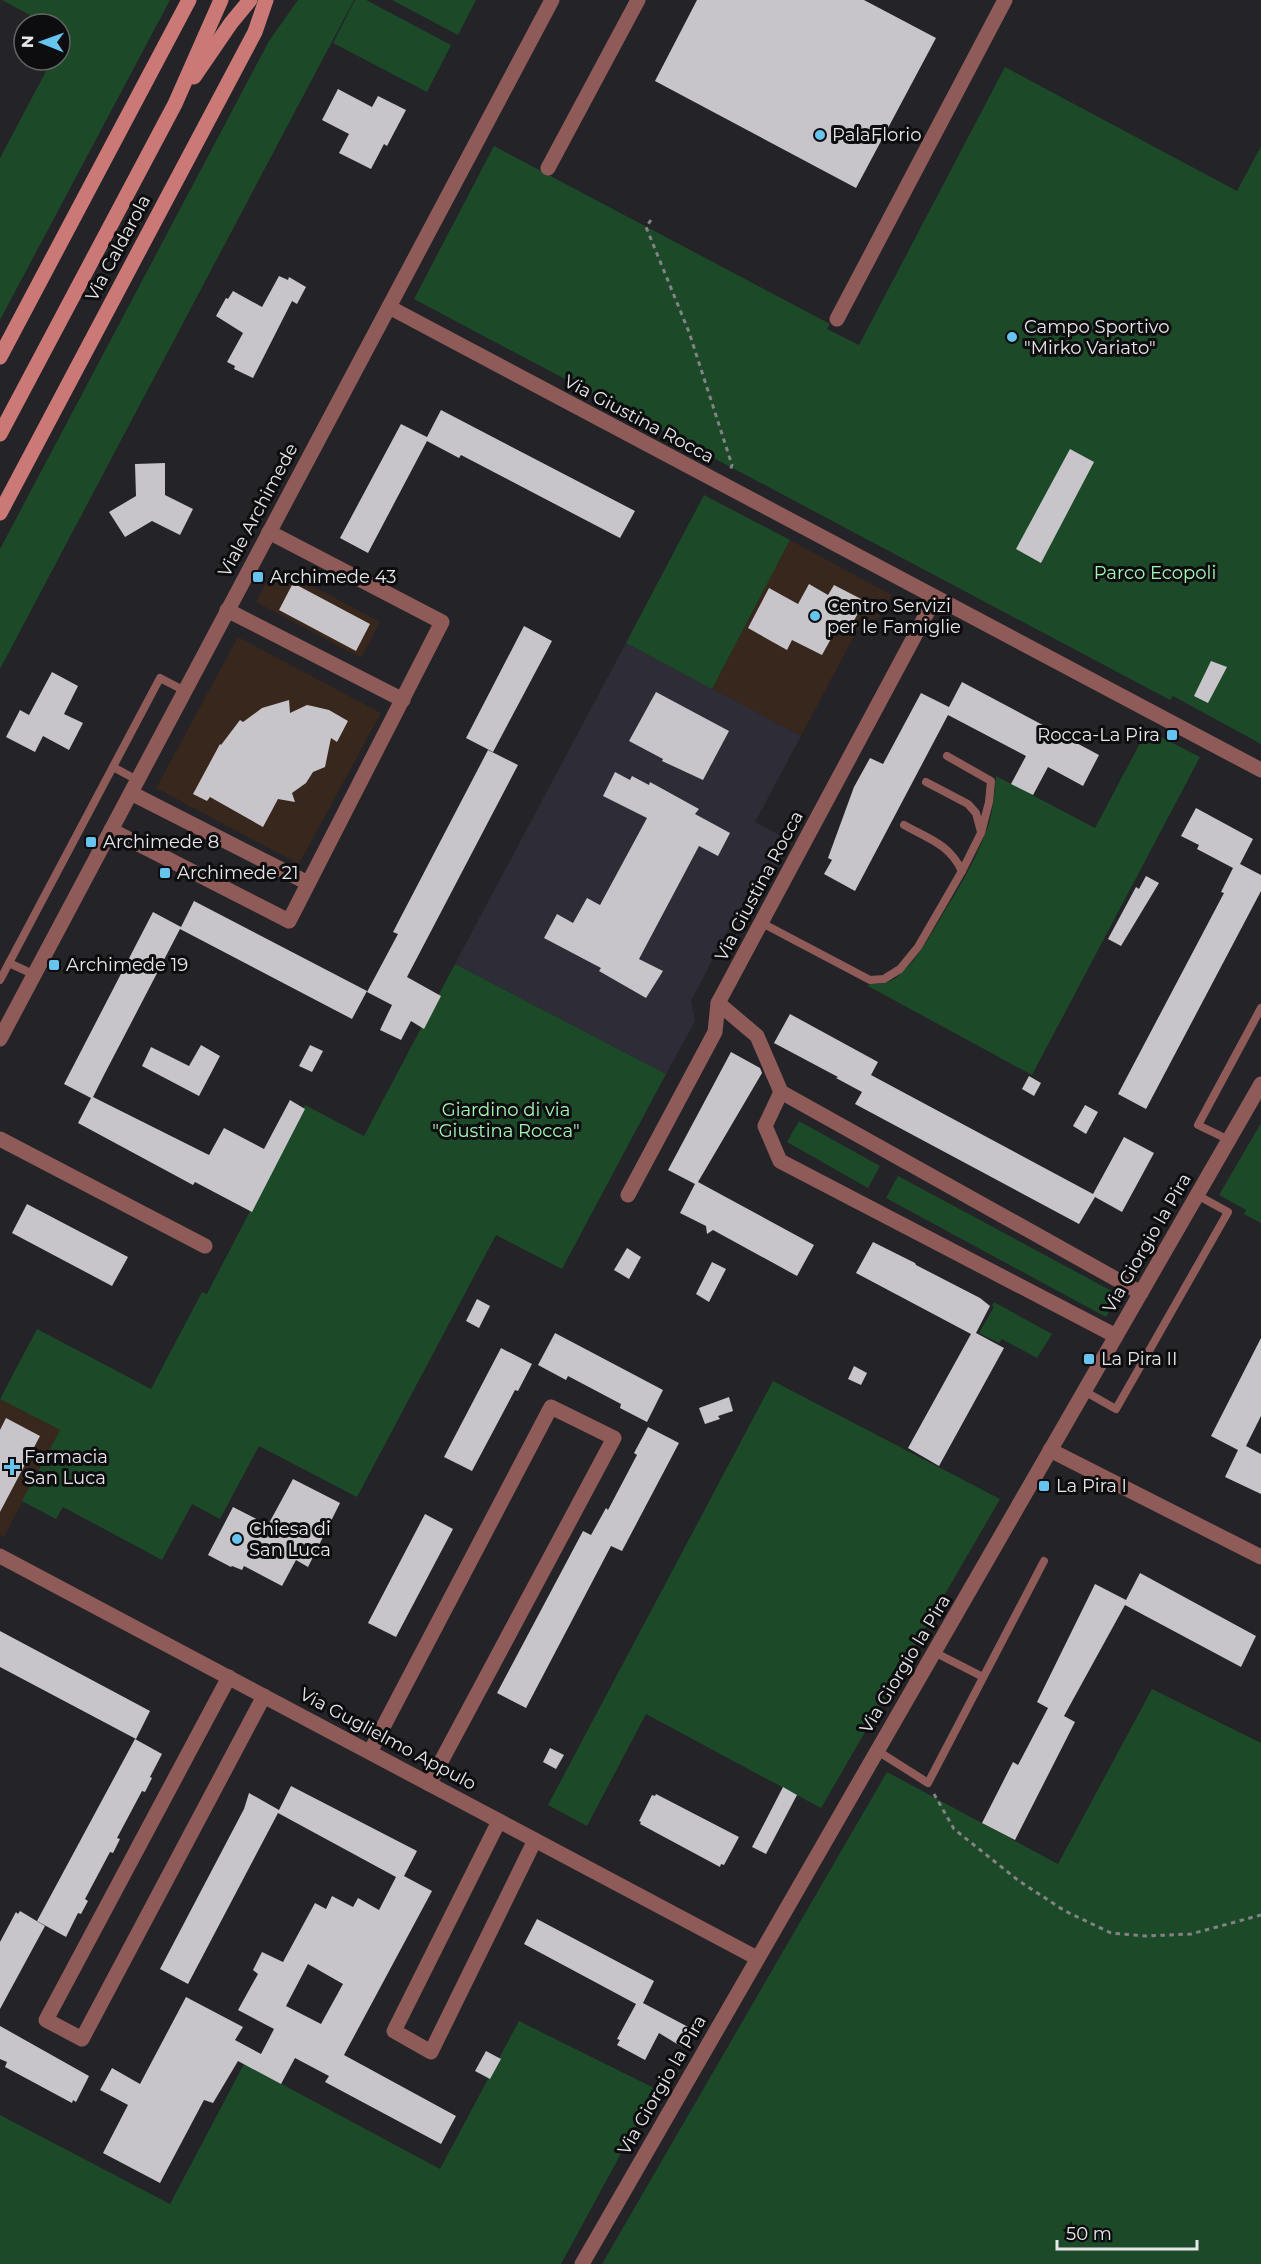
<svg xmlns="http://www.w3.org/2000/svg" width="1261" height="2264" font-family="Montserrat,sans-serif">
<style>
.commercial{fill:#37271c}
.built{fill:#2e2c36}
.green{fill:#1c4a28}
.building{fill:#c7c5ca;fill-rule:evenodd}
.lines{fill:none;stroke-linecap:round;stroke-linejoin:round}
.path{stroke:#838285;stroke-width:3;stroke-dasharray:4.5 4.5;stroke-linecap:butt}
.lane{stroke:#8e5b59;stroke-width:8}
.street{stroke:#8e5b59;stroke-width:15}
.secondary{stroke:#cb7976;stroke-width:15}
.poi-dot{fill:#66c4ef;stroke:#0d0d0f;stroke-width:2}
.labels{text-anchor:middle;stroke-width:6;stroke-linejoin:round;paint-order:stroke}
.poi-label{font-size:18px;fill:#e7e6e9;stroke:#0d0d0f;text-anchor:start}
.street-label{font-size:18px;fill:#e7e6e9;stroke:#0d0d0f}
.park-label{font-size:18px;fill:#a3f6b4;stroke:#0d0d0f}
</style>
<rect width="100%" height="100%" fill="#242327"/>
<g class="commercial">
<path d="M790,540L892,595L880,617L861,623L801,736L712,689Z"/>
<path d="M275,566L380,622L361,658L256,602Z"/>
<path d="M238,637L381,713L299,864L156,788Z"/>
<path d="M0,1399L60,1430L4,1537L0,1535V1512L7,1499L0,1497Z"/>
</g>
<path class="built" d="M626,643L801,736L755,822L791,841L749,920L730,926L691,1001L695,1021L666,1074L455,964Z"/>
<g class="green">
<path d="M2,0H170L0,320V158L52,60H60V46L66,35L60,32V24H46Z"/>
<path d="M298,0H354L0,669V549L269,41Z"/>
<path d="M355,0H366L451,45L427,92L333,43Z"/>
<path d="M392,0H476L458,35Z"/>
<path d="M1005,67L1237,191L1261,146V744L1173,696L1170,700L414,299L494,146L830,324L827,329L859,345Z"/>
<path d="M704,495L790,540L712,689L626,643Z"/>
<path d="M1147,730L1200,757L1032,1075L868,986L870,983C880,986 892,982 899,975C917,960 928,939 940,919C956,892 974,864 985,834C993,816 994,796 996,776L1095,828Z"/>
<path d="M455,964L666,1074L562,1269L496,1235L357,1497L259,1446L220,1519L192,1504L162,1560L63,1507L56,1519L22,1501L60,1430L0,1399L37,1329L151,1389L202,1292L207,1294L305,1105L364,1136Z"/>
<path d="M799,1121L880,1166L868,1188L787,1142Z"/>
<path d="M1261,1123V1223L1244,1214L1246,1210L1219,1195Z"/>
<path d="M898,1176L1119,1295L1106,1317L886,1198Z"/>
<path d="M994,1302L1052,1334L1037,1358L1002,1339L999,1343L979,1333L994,1307L992,1306Z"/>
<path d="M773,1381L1000,1499L821,1808L646,1714L587,1826L548,1805Z"/>
<path d="M1152,1689L1261,1743V2264H602L887,1772L1058,1864Z"/>
<path d="M519,2021L656,2089L561,2264H0V2115L170,2204L244,2064L440,2169Z"/>
</g>
<g class="building">
<path d="M697,0H864L936,38L856,188L655,81Z"/>
<path d="M338,89L372,107L378,96L406,110L387,146L384,144L371,169L339,153L349,134L322,120Z"/>
<path d="M279,276L288,280L289,277L306,287L297,304L292,301L253,378L234,369L235,366L227,362L243,333L216,316L226,298L228,299L233,291L262,307Z"/>
<path d="M441,410L635,511L620,538L461,455L459,458L427,441L368,553L340,538L401,424L427,437Z"/>
<path d="M1070,449L1094,462L1041,563L1016,549Z"/>
<path d="M165,463V495L193,509L180,535L152,521L125,537L109,512L136,496L135,464Z"/>
<path d="M293,583L370,624L356,651L279,610Z"/>
<path d="M809,584L828,595L834,585L865,601L848,631L838,626L822,655L792,640L787,650L748,628L769,588L798,604Z"/>
<path d="M524,626L552,641L493,752L466,738Z"/>
<path d="M1211,661L1227,667L1208,703L1194,696Z"/>
<path d="M52,672L78,686L64,714L83,723L69,750L43,736L35,752L6,737L20,710L29,715Z"/>
<path d="M962,682L1099,755L1083,786L1048,767L1033,795L1011,784L1026,756L948,715L855,891L824,874L832,860L828,858L854,787L870,758L883,764L921,693L949,707Z"/>
<path d="M656,692L729,731L703,780L662,761L663,759L629,741Z"/>
<path d="M289,700L290,713L307,705L312,706L329,710L348,721L337,742L331,738L325,767L313,772L306,783L292,793L295,802L278,799L263,827L210,797L207,801L193,794L220,744L221,745L240,720L243,722L262,708Z"/>
<path d="M488,750L518,765L407,977L441,996L424,1029L411,1021L401,1040L380,1030L392,1005L367,992L398,934L393,932Z"/>
<path d="M615,772L630,780L632,776L649,785L650,782L699,809L695,814L730,833L718,856L699,846L639,959L663,971L646,998L599,971L601,968L544,938L557,914L573,923L587,898L600,905L647,818L603,796Z"/>
<path d="M1196,808L1253,839L1240,864L1261,875V891L1146,1109L1118,1094L1224,893L1221,892L1233,868L1197,849L1199,845L1181,836Z"/>
<path d="M1146,876L1159,883L1121,946L1108,939L1136,887L1139,889Z"/>
<path d="M194,901L367,991L352,1019L180,929L104,1075L93,1097L209,1155L224,1128L264,1149L290,1100L305,1109L252,1212L195,1182L193,1185L78,1123L91,1098L64,1084L153,912L181,927Z"/>
<path d="M790,1014L878,1062L871,1075L1093,1194L1124,1137L1154,1153L1122,1212L1095,1197L1079,1224L855,1104L862,1092L836,1078L838,1077L774,1043Z"/>
<path d="M201,1045L220,1056L199,1096L142,1066L151,1047L189,1066Z"/>
<path d="M310,1045L323,1051L312,1072L299,1066Z"/>
<path d="M731,1052L760,1068L762,1073L698,1182L814,1245L797,1276L713,1230L707,1234L706,1226L680,1213L695,1184L668,1170Z"/>
<path d="M1029,1076L1041,1083L1034,1096L1022,1089Z"/>
<path d="M1085,1105L1098,1112L1086,1134L1073,1126Z"/>
<path d="M27,1204L128,1257L112,1286L12,1233Z"/>
<path d="M873,1242L915,1263L916,1265L980,1298L990,1306L976,1333L1004,1348L939,1466L908,1448L971,1334L856,1273Z"/>
<path d="M627,1248L641,1257L629,1279L614,1270Z"/>
<path d="M712,1262L726,1269L709,1302L696,1294Z"/>
<path d="M477,1299L490,1306L479,1328L466,1321Z"/>
<path d="M555,1333L663,1390L647,1422L620,1408L621,1404L568,1376L566,1380L538,1365Z"/>
<path d="M1261,1338V1416L1246,1446L1261,1454V1494L1225,1477L1238,1450L1211,1436Z"/>
<path d="M501,1348L532,1364L518,1391L515,1390L472,1471L444,1457Z"/>
<path d="M854,1366L867,1373L861,1385L848,1379Z"/>
<path d="M729,1397L733,1411L718,1416L720,1419L705,1424L699,1408Z"/>
<path d="M6,1418L40,1436L0,1512V1430Z"/>
<path d="M648,1427L679,1443L622,1551L611,1546L526,1708L497,1693L583,1531L591,1535L606,1508L608,1510L637,1455L634,1453Z"/>
<path d="M293,1479L340,1503L308,1567L296,1560L282,1586L244,1566L242,1570L232,1566L231,1567L208,1555L233,1507L268,1525Z"/>
<path d="M425,1514L453,1529L396,1637L368,1623Z"/>
<path d="M1140,1573L1256,1636L1241,1667L1125,1605L1064,1716L1075,1722L1015,1840L982,1823L1013,1762L1018,1765L1048,1708L1037,1702L1095,1584L1126,1600Z"/>
<path d="M0,1631L150,1711L136,1739L0,1667Z"/>
<path d="M135,1739L162,1754L150,1777L152,1778L145,1792L142,1791L117,1838L120,1839L113,1853L110,1852L85,1899L88,1901L81,1914L78,1913L66,1937L37,1921Z"/>
<path d="M550,1748L564,1755L556,1769L543,1762Z"/>
<path d="M291,1786L417,1851L404,1876L432,1891L344,2055L456,2116L441,2144L325,2082L329,2076L295,2058L281,2084L238,2061L213,2103L204,2100L160,2183L103,2153L128,2105L100,2090L112,2068L140,2084L186,1997L243,2027L235,2040L261,2054L274,2029L238,2010L258,1974L253,1970L262,1952L283,1962L315,1903L326,1909L332,1896L353,1907L358,1898L379,1910L396,1877L278,1813L188,1984L160,1969L244,1809L249,1793L279,1810ZM308,1964L343,1984L321,2024L286,2006Z"/>
<path d="M783,1787L797,1795L766,1854L752,1847Z"/>
<path d="M656,1794L739,1837L724,1865L721,1864L720,1867L640,1824L641,1822L639,1821L652,1795L655,1796Z"/>
<path d="M20,1911L45,1926L0,2009V1942L16,1912L18,1914Z"/>
<path d="M537,1919L654,1981L643,2003L692,2029L682,2047L659,2033L645,2060L617,2045L620,2040L617,2039L636,2004L524,1944Z"/>
<path d="M0,2026L89,2076L76,2102L73,2100L72,2103L5,2067L7,2062L0,2059Z"/>
<path d="M486,2051L501,2059L490,2079L475,2071Z"/>
</g>
<g class="lines">
<g class="path">
<path d="M651,220L646,227L689,332L732,465L730,471"/>
<path d="M934,1794L954,1829L1019,1881L1065,1911L1111,1933L1145,1936L1191,1934L1261,1915"/>
</g>
<g class="lane">
<path d="M113,767L137,780"/>
<path d="M926,782L968,804L976,813L981,832"/>
<path d="M904,825C929,839 949,844 962,871"/>
<path d="M762,923L870,980L884,979L900,969L918,947L962,871L981,833L989,802L991,781L947,756"/>
<path d="M9,963L35,975"/>
<path d="M0,980L160,678L185,691"/>
<path d="M1229,1140L1198,1125L1261,1008"/>
<path d="M1084,1391L1116,1409L1228,1212L1197,1195"/>
<path d="M936,1653L983,1677"/>
<path d="M876,1750L928,1783L1044,1561"/>
</g>
<g class="street">
<path d="M548,168L638,0"/>
<path d="M389,307L1261,770"/>
<path d="M837,319L1005,0"/>
<path d="M227,610L403,700"/>
<path d="M131,793L308,883"/>
<path d="M111,830L289,921L442,622L269,532"/>
<path d="M718,1003L757,1036L781,1092L1141,1293"/>
<path d="M0,1039L552,0"/>
<path d="M781,1092L765,1126L780,1161L1116,1336"/>
<path d="M0,1139L205,1246"/>
<path d="M628,1195L715,1032L718,1003L935,598"/>
<path d="M1050,1450L1261,1557"/>
<path d="M0,1556L757,1958"/>
<path d="M229,1677L46,2020L82,2039L264,1696"/>
<path d="M370,1752L551,1407L614,1438L429,1784"/>
<path d="M499,1821L394,2031L431,2052L535,1840"/>
<path d="M582,2264L1261,1084"/>
</g>
<g class="secondary">
<path d="M194,77L231,23L250,0"/>
<path d="M0,357L189,0"/>
<path d="M0,434L175,104L221,0"/>
<path d="M0,513L255,32L266,0"/>
</g>
</g>
<g class="poi-dot">
<circle cx="820" cy="135" r="6"/>
<circle cx="1012" cy="337" r="6"/>
<rect x="252" y="571" width="12" height="12" rx="3"/>
<circle cx="815" cy="616" r="6"/>
<rect x="1166" y="729" width="12" height="12" rx="3"/>
<rect x="85" y="836" width="12" height="12" rx="3"/>
<rect x="159" y="867" width="12" height="12" rx="3"/>
<rect x="48" y="959" width="12" height="12" rx="3"/>
<rect x="1083" y="1353" width="12" height="12" rx="3"/>
<path d="M9 1458h6v6h6v6h-6v6h-6v-6h-6v-6h6z"/>
<rect x="1038" y="1480" width="12" height="12" rx="3"/>
<circle cx="237" cy="1539" r="6"/>
</g>
<g class="labels">
<g class="poi-label">
<text x="832" y="141">PalaFlorio</text>
<text x="1024" y="333">Campo Sportivo<tspan x="1024" dy="21">"Mirko Variato"</tspan></text>
<text x="270" y="583">Archimede 43</text>
<text x="827" y="612">Centro Servizi<tspan x="827" dy="21">per le Famiglie</tspan></text>
<text x="1160" y="741" text-anchor="end">Rocca-La Pira</text>
<text x="103" y="848">Archimede 8</text>
<text x="177" y="879">Archimede 21</text>
<text x="66" y="971">Archimede 19</text>
<text x="1101" y="1365">La Pira II</text>
<text x="24" y="1463">Farmacia<tspan x="24" dy="21">San Luca</tspan></text>
<text x="1056" y="1492">La Pira I</text>
<text x="249" y="1535">Chiesa di<tspan x="249" dy="21">San Luca</tspan></text>
</g>
<g class="street-label">
<text transform="translate(118 248) rotate(-62)" y="6">Via Caldarola</text>
<text transform="translate(639 419) rotate(28)" y="6">Via Giustina Rocca</text>
<text transform="translate(258 510) rotate(-62)" y="6">Viale Archimede</text>
<text transform="translate(759 886) rotate(-62)" y="6">Via Giustina Rocca</text>
<text transform="translate(1147 1243) rotate(-60)" y="6">Via Giorgio la Pira</text>
<text transform="translate(905 1664) rotate(-59)" y="6">Via Giorgio la Pira</text>
<text transform="translate(388 1739) rotate(28)" y="6">Via Guglielmo Appulo</text>
<text transform="translate(662 2085) rotate(-60)" y="6">Via Giorgio la Pira</text>
</g>
<g class="park-label">
<text x="1155" y="579">Parco Ecopoli</text>
<text x="506" y="1116">Giardino di via<tspan x="506" dy="21">"Giustina Rocca"</tspan></text>
</g>
</g>
<g transform="translate(42 42) rotate(271)"><circle r="28" fill="#0d0d0f" stroke="#646466" stroke-width="1.5"/>
<path d="M0-4.5L10 22L0 15L-10 22Z" fill="#66c4ef"/>
<text y="-9" font-size="16" font-weight="bold" text-anchor="middle" fill="#e7e6e9">N</text>
</g>
<path d="M1057 2240v9h140v-9" fill="none" stroke="#e7e6e9" stroke-width="3"/>
<text x="1066" y="2240" font-size="18" fill="#e7e6e9" stroke="#0d0d0f" stroke-width="4.5" paint-order="stroke">50 m</text>
</svg>
